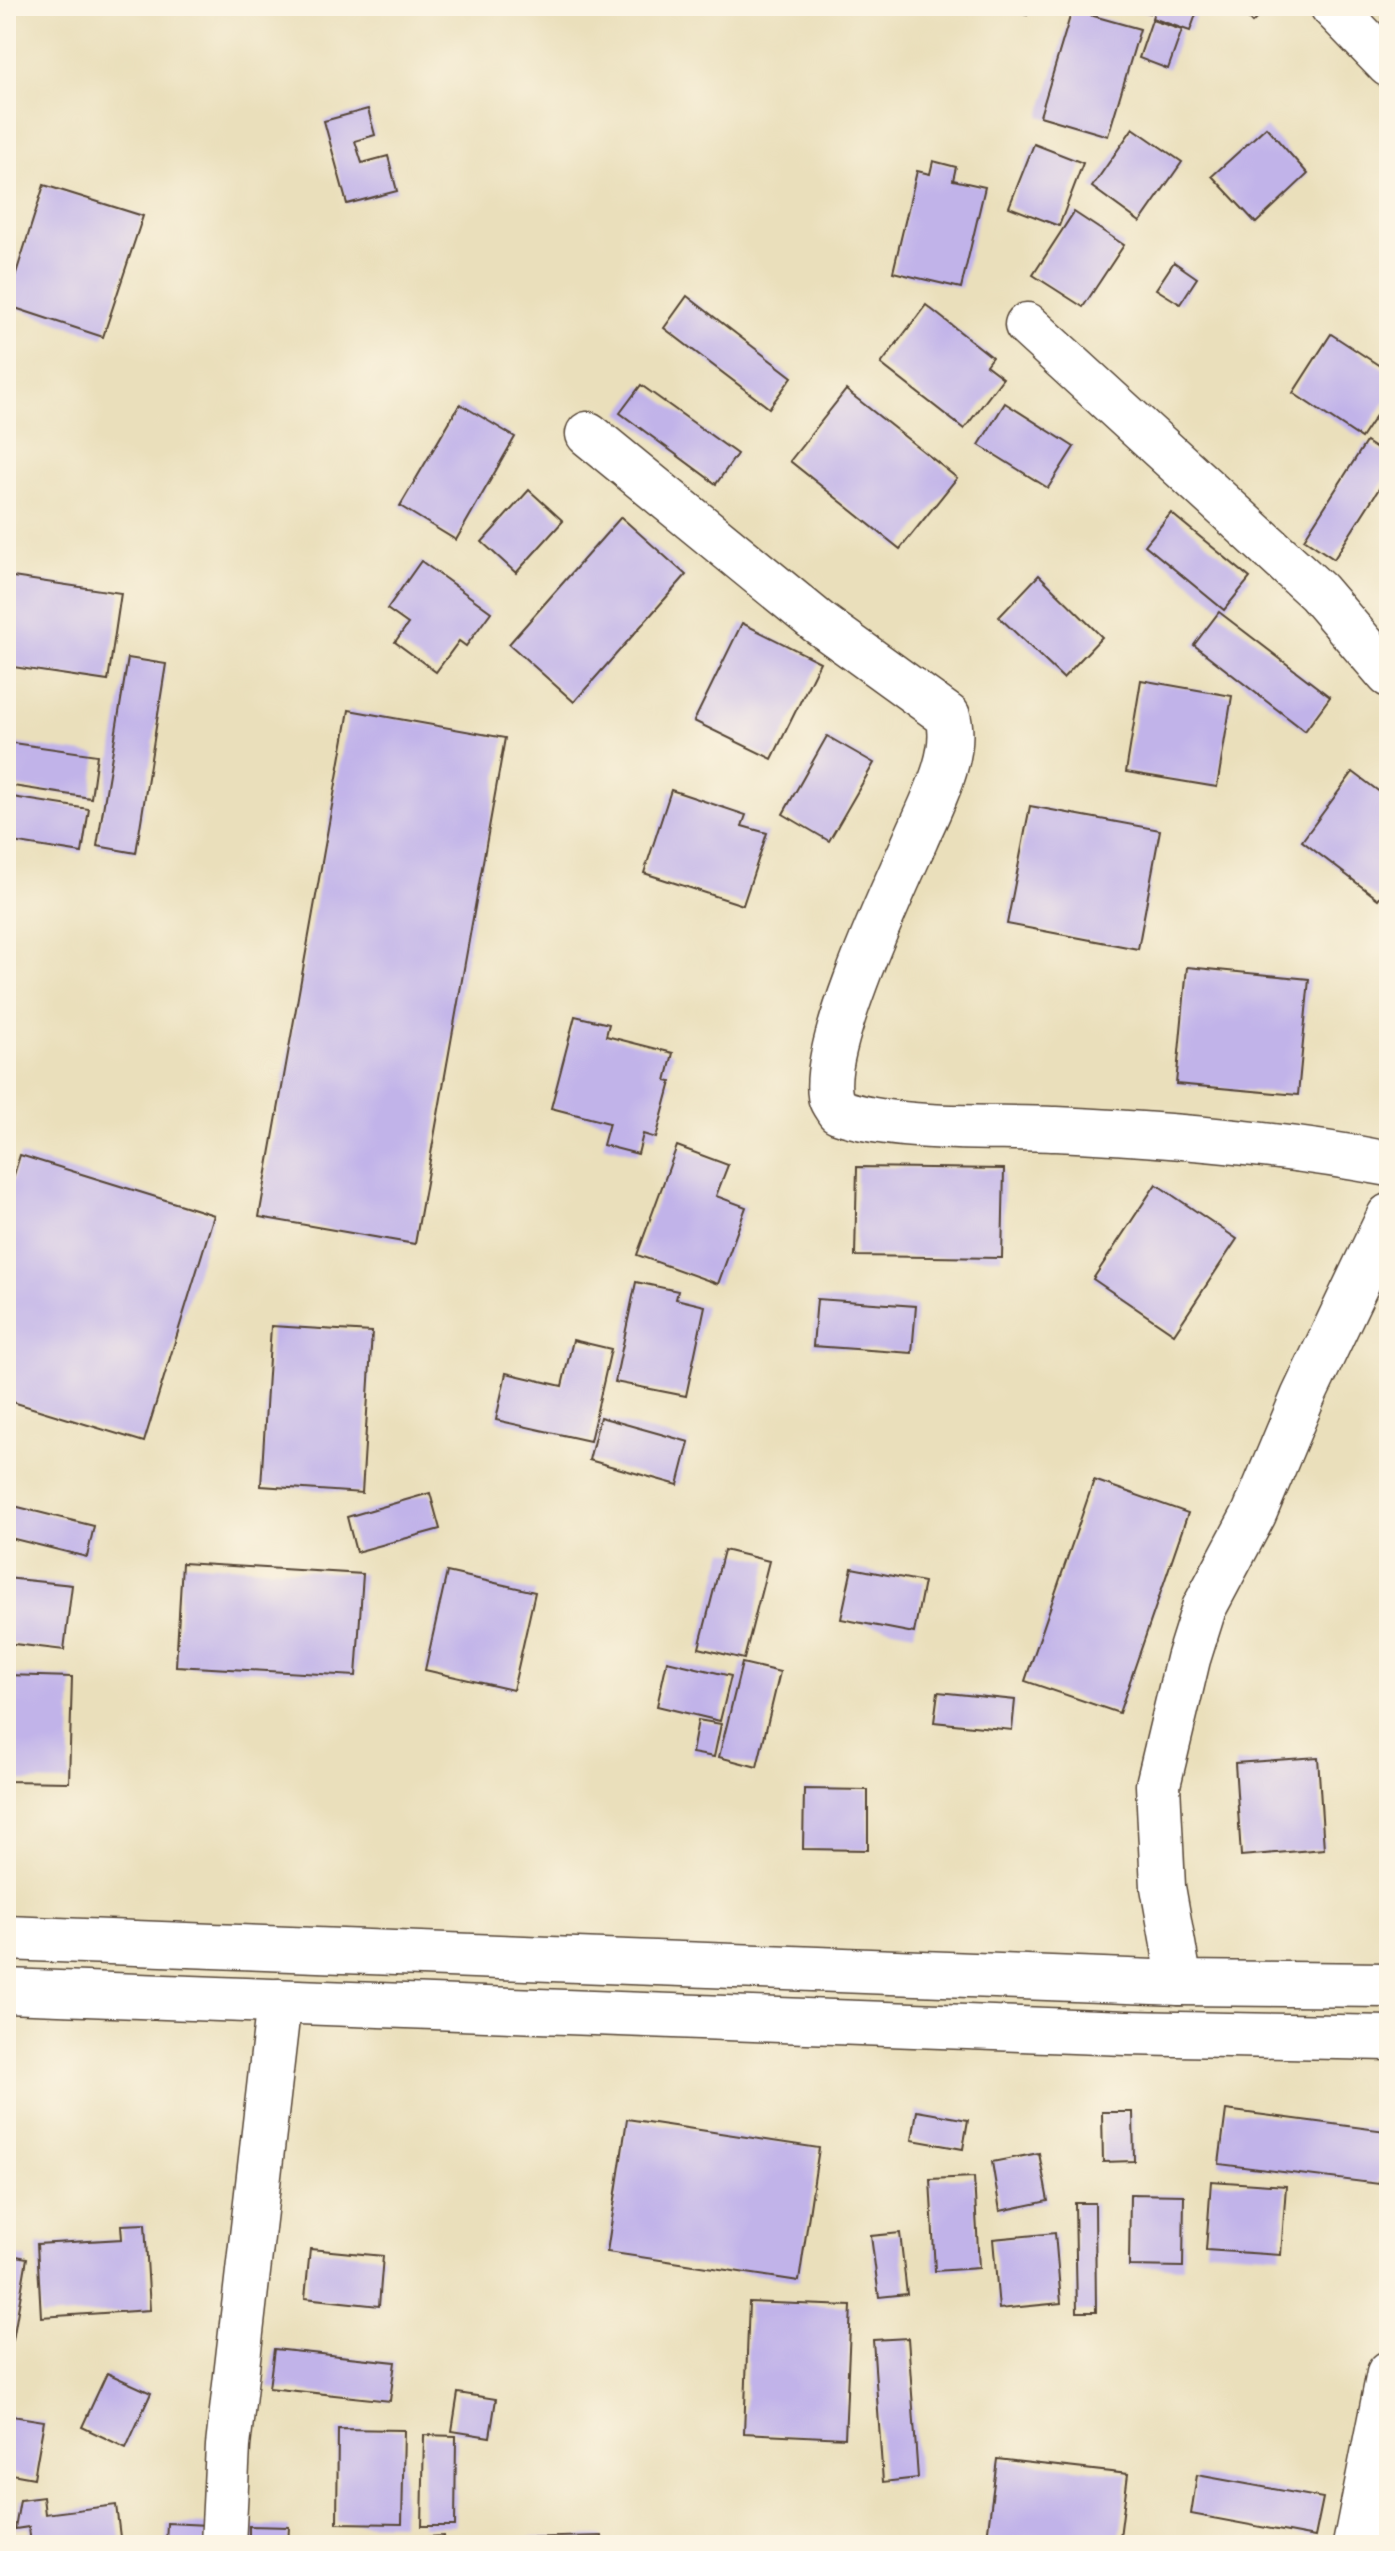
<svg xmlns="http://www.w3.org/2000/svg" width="1395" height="2551" font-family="'Indie Flower',sans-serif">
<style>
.building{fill:#c1b3e9}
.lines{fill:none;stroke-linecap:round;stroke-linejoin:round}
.minor-casing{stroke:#554536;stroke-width:47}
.secondary-casing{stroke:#554536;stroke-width:47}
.minor{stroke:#fff;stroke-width:44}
.secondary{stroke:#fff;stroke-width:44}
</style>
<rect width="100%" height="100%" fill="#fcf5e5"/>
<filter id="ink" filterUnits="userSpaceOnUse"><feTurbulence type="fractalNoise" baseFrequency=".0125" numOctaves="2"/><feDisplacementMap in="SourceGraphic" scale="16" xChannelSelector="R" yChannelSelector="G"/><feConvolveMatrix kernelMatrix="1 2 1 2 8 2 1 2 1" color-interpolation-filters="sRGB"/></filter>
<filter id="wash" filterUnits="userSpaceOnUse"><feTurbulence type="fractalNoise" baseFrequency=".006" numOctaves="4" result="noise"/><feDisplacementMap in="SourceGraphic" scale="32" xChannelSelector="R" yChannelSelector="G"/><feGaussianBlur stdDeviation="1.8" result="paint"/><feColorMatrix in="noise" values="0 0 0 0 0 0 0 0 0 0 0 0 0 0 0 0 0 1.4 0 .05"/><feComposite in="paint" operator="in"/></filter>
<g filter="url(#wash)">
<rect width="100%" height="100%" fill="#eadfbb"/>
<g id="blocks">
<g class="building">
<path d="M995,6H1029L1027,15Z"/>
<path d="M1126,6H1150L1149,13Z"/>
<path d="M1156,6H1199L1190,31L1152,18Z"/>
<path d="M1236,6H1269L1252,23Z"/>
<path d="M1072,10L1140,29L1108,136L1040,116Z"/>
<path d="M1152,20L1182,30L1168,69L1139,58Z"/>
<path d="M368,109L375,135L355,141L362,163L388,156L397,191L347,204L324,121Z"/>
<path d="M1266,127L1308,174L1256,223L1212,176Z"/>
<path d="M1133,128L1182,162L1140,222L1092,187Z"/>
<path d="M1034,144L1083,163L1059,226L1009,207Z"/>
<path d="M933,161L956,167L953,180L985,187L961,288L893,272L917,171L930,174Z"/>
<path d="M44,185L143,216L103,337L6,305Z"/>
<path d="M1074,212L1124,245L1083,307L1033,275Z"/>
<path d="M1174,262L1197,278L1180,304L1156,289Z"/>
<path d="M687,296L792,377L769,408L664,328Z"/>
<path d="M926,305L992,357L986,365L1003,378L964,429L881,364Z"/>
<path d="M1331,334L1389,372V396L1361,438L1293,393Z"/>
<path d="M641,385L737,454L716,484L620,413Z"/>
<path d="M846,390L957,478L900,549L790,461Z"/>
<path d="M1005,403L1074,447L1048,488L979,445Z"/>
<path d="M460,404L515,437L456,540L400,506Z"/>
<path d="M1366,442L1389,457V473L1334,559L1304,539Z"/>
<path d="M529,490L563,521L516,573L482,542Z"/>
<path d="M1171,513L1250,578L1224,610L1145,545Z"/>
<path d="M621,517L686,575L574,702L509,644Z"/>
<path d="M421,561L491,612L466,646L459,641L436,672L395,642L408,624L387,609Z"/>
<path d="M1039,575L1102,637L1063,678L999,617Z"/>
<path d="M6,576L121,593L108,681L6,666Z"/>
<path d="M1219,612L1330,697L1305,731L1194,645Z"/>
<path d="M742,623L820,662L772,759L694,721Z"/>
<path d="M128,658L166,664L136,853L97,846Z"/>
<path d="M1141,680L1232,696L1217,787L1126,772Z"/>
<path d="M349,710L505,738L415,1244L259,1217Z"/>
<path d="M827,736L874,763L829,841L783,814Z"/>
<path d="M6,742L97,755L91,798L6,785Z"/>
<path d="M1353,772L1389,799V885L1378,899L1302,841Z"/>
<path d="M671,790L746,815L742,826L767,833L743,905L644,873Z"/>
<path d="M6,796L89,809L82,853L6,841Z"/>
<path d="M1030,806L1160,830L1138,949L1007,924Z"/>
<path d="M1187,967L1309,979L1298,1095L1176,1084Z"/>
<path d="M575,1016L609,1024L606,1036L673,1053L666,1081L671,1082L656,1138L643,1134L638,1154L603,1145L609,1123L551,1108Z"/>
<path d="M677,1146L728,1165L716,1196L746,1207L718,1284L637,1255Z"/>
<path d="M20,1155L214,1215L144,1442L6,1400V1201Z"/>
<path d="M857,1167L1004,1169L1002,1258L855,1256Z"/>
<path d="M1156,1184L1237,1239L1174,1334L1093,1279Z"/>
<path d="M636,1282L678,1291L676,1299L705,1306L686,1396L615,1382Z"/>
<path d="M817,1299L916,1306L912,1353L813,1346Z"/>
<path d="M271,1326L372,1332L362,1493L261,1486Z"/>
<path d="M573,1340L611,1349L590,1441L496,1420L506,1373L562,1386Z"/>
<path d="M600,1417L689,1442L678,1485L589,1460Z"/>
<path d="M1094,1480L1188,1513L1119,1713L1025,1681Z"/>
<path d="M430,1493L440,1529L356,1552L347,1517Z"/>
<path d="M6,1504L94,1526L87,1557L6,1537Z"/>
<path d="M724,1550L769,1561L744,1659L699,1648Z"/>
<path d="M182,1563L363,1574L356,1676L176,1666Z"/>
<path d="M852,1568L924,1582L914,1633L841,1619Z"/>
<path d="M447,1572L535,1592L513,1690L425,1670Z"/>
<path d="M6,1578L72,1585L64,1650L6,1643Z"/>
<path d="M667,1661L731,1676L720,1721L657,1706Z"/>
<path d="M742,1663L780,1672L757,1767L719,1757Z"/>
<path d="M6,1675L72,1677L69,1782L6,1781Z"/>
<path d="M938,1692L1015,1700L1012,1730L934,1722Z"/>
<path d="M698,1720L721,1724L714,1757L692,1753Z"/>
<path d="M1318,1757L1324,1849L1241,1856L1235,1763Z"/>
<path d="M804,1789L868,1790V1850L803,1849Z"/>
<path d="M1226,2110L1386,2131L1379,2184L1219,2164Z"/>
<path d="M917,2111L968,2120L963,2149L912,2140Z"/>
<path d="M1102,2112H1133L1134,2161L1103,2162Z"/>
<path d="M627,2119L819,2148L799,2281L607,2252Z"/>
<path d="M1039,2153L1048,2201L1000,2211L992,2162Z"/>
<path d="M974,2177L979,2268L935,2271L930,2179Z"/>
<path d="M1211,2181L1286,2186L1281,2255L1206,2250Z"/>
<path d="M1130,2194L1184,2195L1183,2267L1129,2266Z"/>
<path d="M1075,2203H1095L1096,2312H1077Z"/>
<path d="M145,2224L150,2310L41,2317L37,2244L122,2239L121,2225Z"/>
<path d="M900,2233L907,2294L879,2297L871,2236Z"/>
<path d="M1055,2233L1061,2303L999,2309L993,2239Z"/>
<path d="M310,2249L383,2256L379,2306L305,2298Z"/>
<path d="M6,2254L27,2258L13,2340L6,2339Z"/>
<path d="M749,2302L851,2306L845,2438L744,2433Z"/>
<path d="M908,2338L918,2478L883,2482L873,2340Z"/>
<path d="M274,2349L395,2362L390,2401L269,2388Z"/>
<path d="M107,2373L151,2393L126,2448L82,2427Z"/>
<path d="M458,2393L496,2399L490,2437L452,2431Z"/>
<path d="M6,2415L44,2421L34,2478L6,2473Z"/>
<path d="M338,2429L404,2430L402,2524L337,2523Z"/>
<path d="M424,2435L456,2436L455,2526H422Z"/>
<path d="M997,2459L1128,2474L1119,2545H986Z"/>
<path d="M1197,2475L1323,2498L1315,2537L1191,2514Z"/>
<path d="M43,2497L45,2514L116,2505L121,2545H31L29,2527L15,2529L20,2500Z"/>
<path d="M167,2523L207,2525L206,2545H166Z"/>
<path d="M249,2526L289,2527L288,2545H249Z"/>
<path d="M1380,2535L1389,2536V2545H1380Z"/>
<path d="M443,2536L444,2545H413L412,2538Z"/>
<path d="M602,2536L603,2545H517V2538Z"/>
<path d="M393,2540V2545H302V2541Z"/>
</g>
</g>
</g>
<g filter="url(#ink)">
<use href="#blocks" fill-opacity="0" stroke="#554536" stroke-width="2"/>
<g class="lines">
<defs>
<g id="minor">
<path d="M1332,6L1389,65"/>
<path d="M1027,325L1318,592L1389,675"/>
<path d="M588,434L818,622L948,716C959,754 931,804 916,839C893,891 821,1043 830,1095C830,1100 835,1106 838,1111C898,1132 991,1126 1056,1129C1166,1134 1280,1143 1389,1164"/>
<path d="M1180,1983L1163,1887L1158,1785L1188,1659L1204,1608L1254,1514L1303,1397L1389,1216"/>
<path d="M223,2545L228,2446L279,2001"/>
<path d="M1355,2545L1389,2373"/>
</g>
<g id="secondary">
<path d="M6,1938L1180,1983L1389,1985"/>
<path d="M6,1991L1126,2033L1389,2038"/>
</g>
</defs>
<use href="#minor" class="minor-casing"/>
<use href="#secondary" class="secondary-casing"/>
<use href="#minor" class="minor"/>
<use href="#secondary" class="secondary"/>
</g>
</g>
<rect width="1395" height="2551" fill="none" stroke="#fcf5e5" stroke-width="32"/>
</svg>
